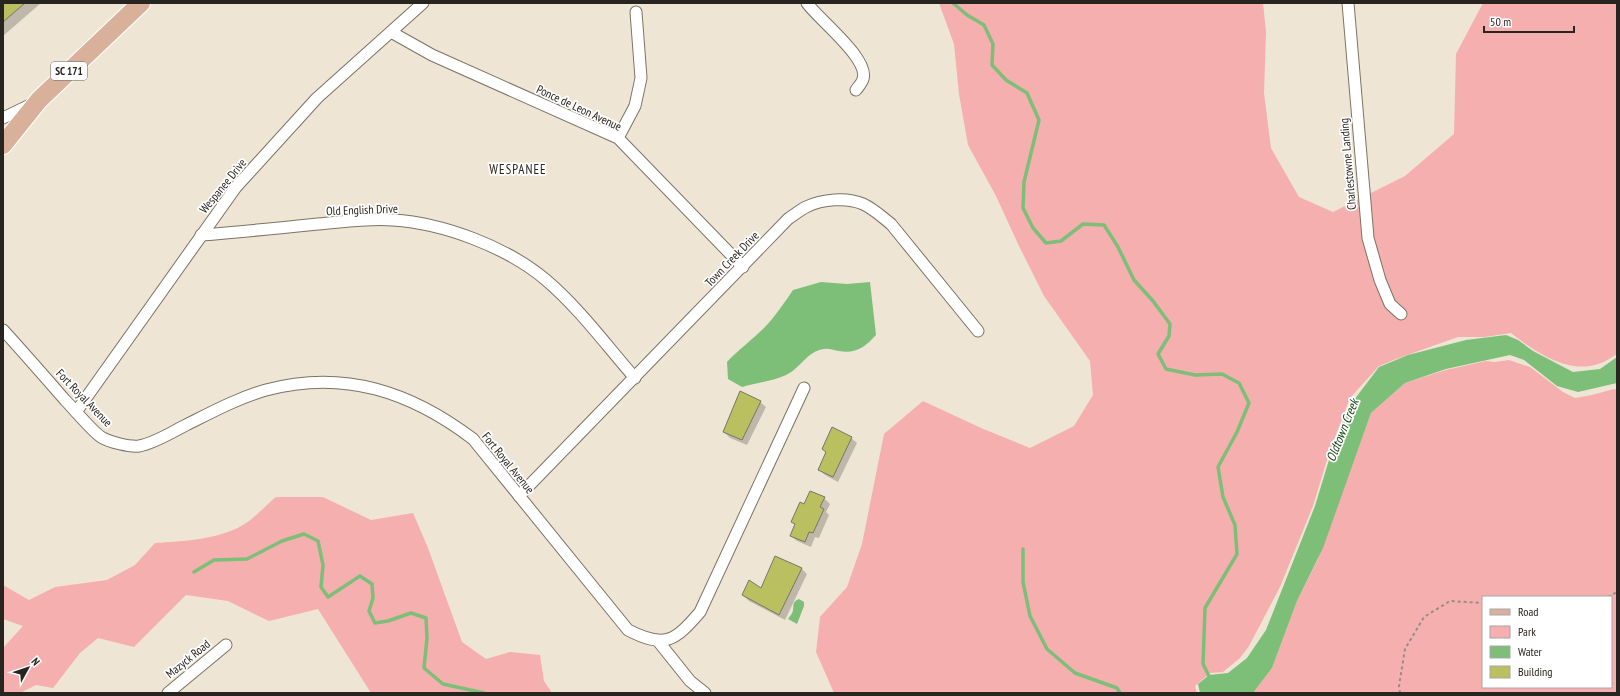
<svg xmlns="http://www.w3.org/2000/svg" width="1620" height="696" font-family="'PT Sans Narrow',sans-serif">
<style>
.green{fill:#f5afae;fill-rule:evenodd}
.water{fill:#7dbf78}
.shadow{fill:#0003}
.lines{fill:none;stroke-linecap:round;stroke-linejoin:round}
.stream{stroke:#7dbf78;stroke-width:3.5}
.building{fill:#bac05f;stroke:#757767}
.street-casing{stroke:#7b7365;stroke-width:13}
.primary-casing{stroke:#fff;stroke-width:20}
.path{stroke:#958e83;stroke-width:2;stroke-dasharray:3 3;stroke-linecap:butt}
.street{stroke:#fff;stroke-width:11}
.primary{stroke:#d9b19a;stroke-width:18}
.labels{text-anchor:middle;stroke-width:3.5;stroke-linejoin:round;paint-order:stroke}
.shield{fill:#fff;stroke:#686662;stroke-width:1}
.shield-label{font-size:11px;font-weight:bold;fill:#28241f}
.street-label{font-size:12px;fill:#28241f;stroke:#fff}
.neighbourhood-label{font-size:13px;letter-spacing:1px;fill:#28241f;stroke:#fff}
.water-label{font-size:13px;font-style:italic;fill:#103e0f;stroke:#fff}
</style>
<rect width="100%" height="100%" fill="#eee5d5"/>
<g class="green">
<path d="M939,3H1263L1266,32L1264,93L1271,148L1299,197L1333,212L1405,176L1454,134L1456,54L1483,3H1617V354C1612,357 1606,361 1601,363C1569,376 1534,351 1511,333L1484,337H1458L1396,359L1379,366L1350,398L1330,450L1313,506L1280,587L1249,646L1240,658L1223,672L1210,673L1195,686L1197,693H834L816,652L820,617L847,587L862,544L884,434L923,401L981,428L1030,448L1074,426L1093,395L1090,361L1044,296L1018,244L996,196L968,145L959,94L954,44Z"/>
<path d="M1509,360L1530,367L1563,392L1575,398L1592,395L1614,389L1617,390V693H1253L1272,668L1297,601L1318,559L1371,413L1405,383L1446,370L1486,361L1494,362ZM1483,597H1611V687H1483Z"/>
<path d="M276,497H323L371,520L413,513L428,548L462,642L486,659L510,652L540,655L544,681L552,693H371L318,609L269,621L228,601L186,595L134,647L98,638L80,653L53,688L36,685L20,693H3V648L23,626L3,619V585L29,600L55,587L107,580L135,565L155,543C183,541 217,540 243,525C254,519 266,505 276,497Z"/>
</g>
<g class="water">
<path d="M821,282L847,284L870,282L876,335C865,347 856,354 839,351C835,351 829,348 824,349C807,351 801,368 786,375C773,381 756,383 742,387L728,379L727,362C739,349 752,340 764,328C775,317 784,303 793,290Z"/>
<path d="M1506,335L1518,340L1533,351L1573,372L1600,369L1617,357V383L1578,392L1557,386L1524,360L1510,355L1446,369L1405,383L1371,413L1323,548L1297,601L1272,668L1253,693H1200L1198,684L1209,675L1228,673L1247,658L1266,630L1315,506L1332,450L1351,404L1379,367L1408,355L1466,340Z"/>
<path d="M799,599L804,602V606L797,624L788,619C790,616 793,613 793,610C794,604 792,602 799,599Z"/>
</g>
<g class="shadow">
<path d="M3,3H41L3,36Z"/>
<path d="M760,402L766,407L747,445L730,438L724,432Z"/>
<path d="M851,438L857,443L838,482L825,475L820,470Z"/>
<path d="M824,498L830,504L826,512L829,515L819,538L815,537L811,547L797,541L791,536L796,525L792,522L804,505Z"/>
<path d="M801,568L807,574L785,620L749,601L743,595L761,589Z"/>
</g>
<g class="lines">
<g class="stream">
<path d="M953,3L967,15L984,25L993,44L992,65L1006,80L1027,93L1039,120L1024,182L1023,208L1033,228L1046,243L1061,241L1083,224L1104,225L1118,247L1134,280L1153,301L1170,324L1169,336L1158,354L1166,369L1195,375L1222,374L1239,383L1249,403L1237,432L1218,467L1223,497L1235,525L1237,554L1205,608L1203,664L1210,678"/>
<path d="M1023,549V582L1030,616L1047,649L1075,673L1117,688L1120,693"/>
<path d="M194,572L214,560L247,559L282,541L304,534L318,541L323,565L321,587L328,597L360,576L372,584L373,598L369,611L375,623L388,621L411,613L426,618L427,638L424,668L443,684L484,693"/>
</g>
</g>
<g class="building">
<path d="M3,3H25L3,22Z"/>
<path d="M740,391L761,401L742,440L723,432Z"/>
<path d="M832,427L852,437L833,477L818,470L826,452L822,449Z"/>
<path d="M810,491L825,497L820,507L824,509L813,533L809,532L805,542L790,536L795,524L791,522L800,502L804,504Z"/>
<path d="M775,556L802,568L779,615L742,595L749,580L761,588Z"/>
</g>
<g class="lines">
<defs>
<g id="street">
<path d="M807,3C818,19 870,59 863,79C862,83 858,87 856,90"/>
<path d="M1348,3L1368,238L1380,280L1390,304L1401,314"/>
<path d="M391,32L432,55L618,138L743,267"/>
<path d="M3,118L32,104"/>
<path d="M618,138L635,106L641,78L636,12"/>
<path d="M201,235C240,232 279,228 318,224C343,222 368,218 393,220C443,223 507,247 546,280C579,308 606,345 635,378"/>
<path d="M3,330C24,353 44,376 65,400C74,409 91,430 101,437C109,442 129,447 139,446C155,443 172,432 186,425C212,412 238,398 266,390C344,369 411,392 473,439L628,630C665,649 675,641 700,612L804,388"/>
<path d="M76,412L236,187L317,98L423,3"/>
<path d="M519,496L788,219C794,215 800,210 806,207C822,199 847,197 863,204C874,209 882,217 891,224L978,331"/>
<path d="M658,641L690,681L705,693"/>
<path d="M168,693L226,645"/>
</g>
<path id="primary" d="M3,145L39,100L141,3"/>
</defs>
<use href="#street" class="street-casing"/>
<use href="#primary" class="primary-casing"/>
<g class="path">
<path d="M1608,597L1617,592"/>
<path d="M1400,693L1399,686L1405,649L1424,617L1450,601L1483,603"/>
</g>
<use href="#street" class="street"/>
<use href="#primary" class="primary"/>
</g>
<g class="labels">
<rect class="shield" x="51" y="62" width="36" height="18" rx="3"/>
<g class="shield-label">
<text x="69" y="75">SC 171</text>
</g>
<g class="street-label">
<text transform="translate(579 108) rotate(25)" y="4">Ponce de Leon Avenue</text>
<text transform="translate(1348 164) rotate(-95)" y="4">Charlestowne Landing</text>
<text transform="translate(223 186) rotate(-51)" y="4">Wespanee Drive</text>
<text transform="translate(362 210) rotate(-2)" y="4">Old English Drive</text>
<text transform="translate(732 259) rotate(-46)" y="4">Town Creek Drive</text>
<text transform="translate(84 398) rotate(46)" y="4">Fort Royal Avenue</text>
<text transform="translate(508 463) rotate(51)" y="4">Fort Royal Avenue</text>
<text transform="translate(188 659) rotate(-39)" y="4">Mazyck Road</text>
</g>
<g class="neighbourhood-label">
<text x="518" y="174">WESPANEE</text>
</g>
<g class="water-label">
<text transform="translate(1342 430) rotate(-68)" y="5">Oldtown Creek</text>
</g>
</g>
<rect width="1620" height="696" fill="none" stroke="#28241f" stroke-width="8"/>
<rect x="1482" y="596" width="130" height="92" fill="#ffffff" stroke="#a9a7a5"/>
<rect x="1490" y="609" width="20" height="6" fill="#d9b19a" stroke="#a9a7a5"/>
<text x="1518" y="616" font-size="12" fill="#28241f">Road</text>
<rect x="1490" y="626" width="20" height="12" fill="#f5afae" stroke="#a9a7a5"/>
<text x="1518" y="636" font-size="12" fill="#28241f">Park</text>
<rect x="1490" y="646" width="20" height="12" fill="#7dbf78" stroke="#a9a7a5"/>
<text x="1518" y="656" font-size="12" fill="#28241f">Water</text>
<rect x="1490" y="666" width="20" height="12" fill="#bac05f" stroke="#a9a7a5"/>
<text x="1518" y="676" font-size="12" fill="#28241f">Building</text>
<g transform="translate(28 668) rotate(50)" stroke="#ffffff" stroke-width="3" paint-order="stroke">
<path d="M0-3L7 15L0 10L-7 15Z" fill="#28241f"/>
<text y="-6" font-size="11" font-weight="bold" text-anchor="middle" fill="#28241f">N</text>
</g>
<path d="M1484 26v6h90v-6" fill="none" stroke="#28241f" stroke-width="2"/>
<text x="1490" y="26" font-size="12" fill="#28241f" stroke="#ffffff" stroke-width="3" paint-order="stroke">50 m</text>
</svg>
